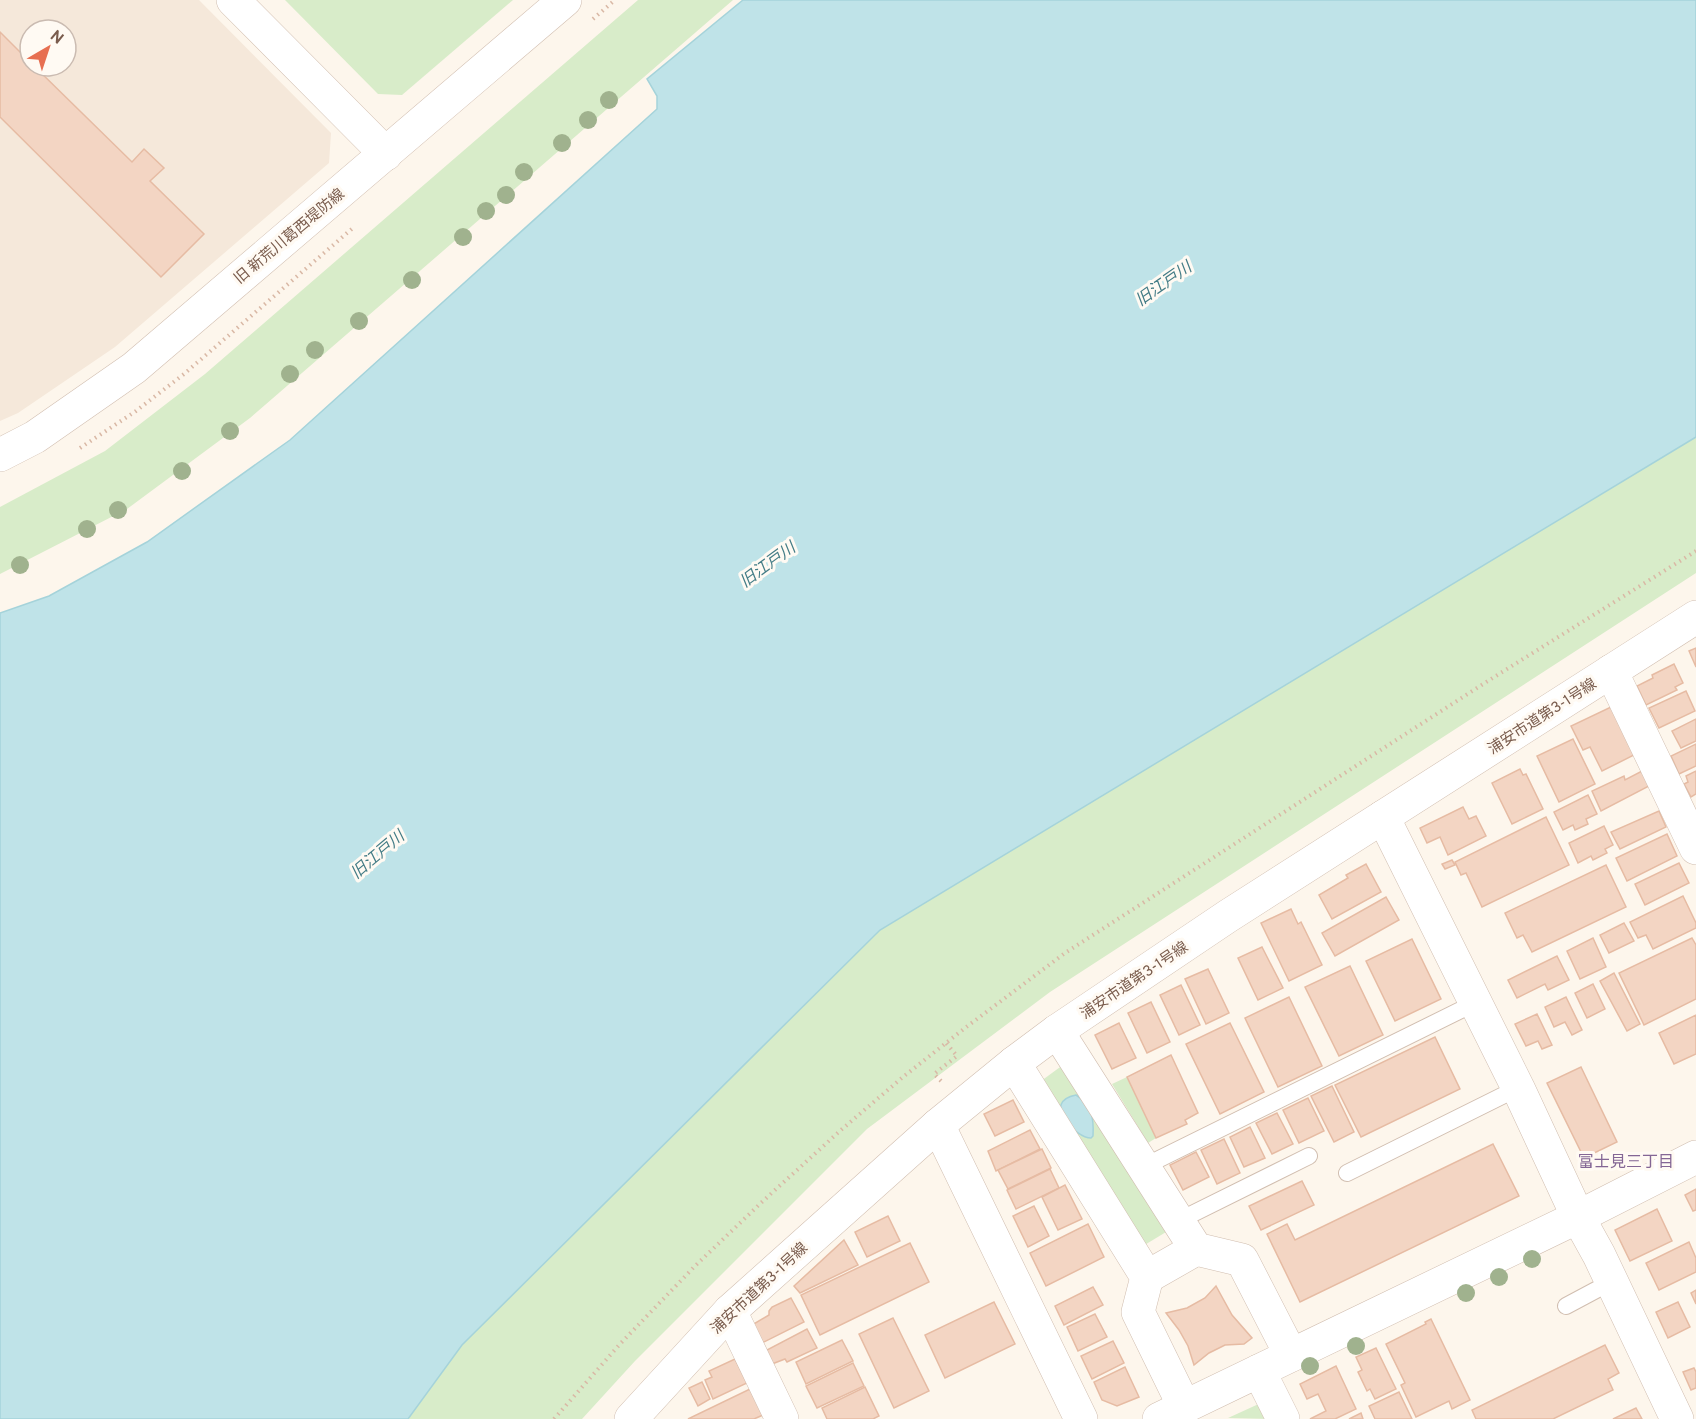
<svg xmlns="http://www.w3.org/2000/svg" width="1696" height="1419" font-family="Overpass,'Noto Sans JP',sans-serif">
<style>
.residential{fill:#f5e8da;fill-rule:evenodd}
.green{fill:#d8ecc9}
.water{fill:#bfe3e8;stroke:#a5d3da;stroke-width:1.5}
.building{fill:#f3d5c3;stroke:#e6bba3;stroke-width:1.5}
.lines{fill:none;stroke-linecap:round;stroke-linejoin:round}
.service-casing{stroke:#d1beb0;stroke-width:18}
.minor-casing{stroke:#d1beb0;stroke-width:34}
.tertiary-casing{stroke:#d1beb0;stroke-width:34}
.path{stroke:#d9b8a5;stroke-width:4;stroke-dasharray:1.5 4.5;stroke-linecap:butt}
.service{stroke:#fff;stroke-width:16}
.minor{stroke:#fff;stroke-width:33}
.tertiary{stroke:#fff;stroke-width:33}
.tree{fill:#a0b28e}
.labels{text-anchor:middle;stroke-width:6;stroke-linejoin:round;paint-order:stroke}
.street-label{font-size:15px;fill:#7a5c4d;stroke:#fffaf3}
.water-label{font-size:16px;font-style:italic;fill:#437c86;stroke:#fffaf3}
.neighbourhood-label{font-size:16px;fill:#846695;stroke:#fffaf3}
</style>
<rect width="100%" height="100%" fill="#fdf6ec"/>
<path class="residential" d="M0,0H199L331,133L329,163L115,347L18,413L0,421ZM30,30H66V66H30Z"/>
<g class="green">
<path d="M285,0H513L402,95L378,94Z"/>
<path d="M638,0H733L250,418L127,509L0,574V507L105,451L205,374Z"/>
<path d="M1696,416V573L1050,992L867,1129L635,1361L582,1419H408L462,1345L880,930Z"/>
<path d="M1067,1062L1171,1229L1138,1249L1037,1084Z"/>
<path d="M1127,1077L1156,1138L1148,1143L1112,1084Z"/>
<path d="M1263,1402L1271,1419L1228,1418Z"/>
</g>
<g class="water">
<path d="M743,0H1696V437L880,930L462,1345L408,1419H0V613L49,596L147,542L290,440L657,109V96L647,79Z"/>
<path d="M1076,1095C1092,1105 1094,1118 1093,1136L1091,1138C1076,1138 1040,1102 1076,1095Z"/>
</g>
<g class="building">
<path d="M0,32L30,62V66H34L132,162L144,149L164,168L150,181L204,234L161,277L0,117Z"/>
<path d="M1696,648V667L1689,651Z"/>
<path d="M1674,664L1683,683L1675,687L1677,690L1646,705L1637,686L1653,678L1652,675Z"/>
<path d="M1686,691L1695,711L1659,728L1649,708Z"/>
<path d="M1611,707L1634,755L1602,771L1590,747L1583,750L1571,726Z"/>
<path d="M1696,719V741L1681,748L1672,731Z"/>
<path d="M1573,739L1595,784L1559,802L1537,756Z"/>
<path d="M1696,744V766L1679,774L1671,756Z"/>
<path d="M1520,769L1523,775L1526,774L1543,809L1512,824L1492,783Z"/>
<path d="M1642,771L1649,786L1601,811L1592,791L1624,776L1625,780Z"/>
<path d="M1696,771V794L1691,797L1684,784L1688,782L1686,776Z"/>
<path d="M1588,795L1597,814L1586,819L1588,824L1575,830L1573,825L1563,830L1554,812Z"/>
<path d="M1463,807L1469,819L1476,816L1486,836L1448,855L1440,837L1427,843L1420,828Z"/>
<path d="M1659,811L1666,827L1620,849L1611,832Z"/>
<path d="M1546,817L1569,865L1482,907L1466,873L1461,875L1455,862Z"/>
<path d="M1604,826L1613,845L1605,849L1607,853L1593,860L1591,856L1578,863L1569,843Z"/>
<path d="M1667,834L1677,856L1627,881L1616,858Z"/>
<path d="M1452,860L1455,865L1445,869L1442,864Z"/>
<path d="M1679,863L1689,883L1645,905L1635,884Z"/>
<path d="M1366,864L1381,892L1332,919L1319,895L1348,878L1346,875Z"/>
<path d="M1606,865L1626,907L1532,952L1523,935L1517,938L1505,913Z"/>
<path d="M1683,896L1696,923V928L1653,949L1646,935L1638,938L1630,922Z"/>
<path d="M1386,897L1399,920L1335,956L1322,933Z"/>
<path d="M1291,909L1298,924L1301,922L1322,965L1289,981L1261,923Z"/>
<path d="M1624,923L1634,941L1609,953L1600,935Z"/>
<path d="M1593,938L1606,967L1580,979L1567,951Z"/>
<path d="M1692,938L1696,945V999L1644,1025L1619,973Z"/>
<path d="M1412,939L1441,999L1395,1021L1366,961Z"/>
<path d="M1262,947L1283,988L1258,1000L1238,958Z"/>
<path d="M1557,956L1569,980L1548,990L1545,984L1517,998L1508,980Z"/>
<path d="M1350,966L1383,1035L1339,1056L1305,987Z"/>
<path d="M1208,969L1229,1013L1206,1024L1185,979Z"/>
<path d="M1614,973L1640,1024L1627,1031L1600,981Z"/>
<path d="M1593,984L1605,1009L1587,1018L1575,993Z"/>
<path d="M1181,985L1200,1025L1179,1035L1160,995Z"/>
<path d="M1289,997L1322,1066L1278,1087L1245,1018Z"/>
<path d="M1566,997L1582,1030L1572,1035L1565,1022L1554,1027L1545,1007Z"/>
<path d="M1151,1002L1170,1042L1147,1053L1128,1013Z"/>
<path d="M1537,1014L1552,1045L1542,1049L1538,1041L1526,1046L1515,1024Z"/>
<path d="M1696,1015V1054L1674,1064L1659,1033Z"/>
<path d="M1119,1023L1136,1058L1112,1069L1095,1035Z"/>
<path d="M1230,1023L1264,1092L1220,1114L1186,1044Z"/>
<path d="M1435,1037L1460,1089L1361,1137L1335,1085Z"/>
<path d="M1171,1055L1198,1113L1185,1120L1187,1124L1156,1138L1127,1077Z"/>
<path d="M1581,1067L1617,1142L1584,1158L1547,1083Z"/>
<path d="M1332,1086L1354,1132L1334,1142L1311,1096Z"/>
<path d="M1308,1098L1324,1131L1299,1143L1283,1110Z"/>
<path d="M1013,1100L1024,1122L995,1136L984,1114Z"/>
<path d="M1277,1113L1293,1144L1272,1154L1256,1123Z"/>
<path d="M1250,1127L1265,1158L1244,1167L1230,1137Z"/>
<path d="M1030,1130L1040,1149L996,1171L988,1151Z"/>
<path d="M1224,1139L1240,1173L1217,1184L1201,1150Z"/>
<path d="M1493,1144L1519,1196L1300,1302L1267,1234L1287,1224L1295,1240Z"/>
<path d="M1042,1149L1051,1168L1008,1189L998,1170Z"/>
<path d="M1196,1152L1209,1177L1183,1190L1170,1165Z"/>
<path d="M1050,1169L1059,1188L1016,1209L1007,1190Z"/>
<path d="M1302,1181L1314,1205L1261,1230L1249,1206Z"/>
<path d="M1065,1185L1082,1219L1058,1230L1042,1197Z"/>
<path d="M1696,1189V1210L1693,1211L1685,1195Z"/>
<path d="M1034,1206L1049,1236L1028,1247L1013,1216Z"/>
<path d="M1657,1209L1672,1241L1630,1261L1615,1230Z"/>
<path d="M888,1216L900,1241L867,1257L855,1232Z"/>
<path d="M1088,1224L1104,1257L1046,1286L1030,1253Z"/>
<path d="M844,1240L858,1265L800,1293L794,1286Z"/>
<path d="M1689,1242L1696,1258V1272L1659,1290L1646,1263Z"/>
<path d="M910,1243L929,1282L820,1335L801,1295Z"/>
<path d="M1216,1286L1232,1315L1252,1338L1244,1344L1225,1345L1209,1353L1194,1365L1188,1346L1179,1330L1166,1313L1187,1308L1205,1298Z"/>
<path d="M1093,1287L1103,1305L1064,1325L1055,1306Z"/>
<path d="M1696,1290V1304L1691,1293Z"/>
<path d="M791,1298L804,1322L762,1343L752,1325L769,1315V1311L772,1307Z"/>
<path d="M994,1302L1015,1344L945,1378L925,1335Z"/>
<path d="M1678,1302L1690,1327L1668,1338L1656,1312Z"/>
<path d="M1095,1314L1107,1337L1078,1351L1067,1327Z"/>
<path d="M893,1318L929,1391L894,1408L859,1334Z"/>
<path d="M1431,1319L1470,1400L1452,1409L1449,1401L1416,1417L1401,1385L1405,1383L1386,1344L1426,1324L1425,1322Z"/>
<path d="M807,1329L817,1348L787,1362L785,1359L772,1364L765,1351Z"/>
<path d="M842,1340L853,1361L806,1384L796,1362Z"/>
<path d="M1113,1341L1124,1363L1092,1379L1081,1356Z"/>
<path d="M1605,1345L1619,1373L1608,1379L1613,1390L1553,1419H1476L1472,1410Z"/>
<path d="M1376,1348L1396,1389L1375,1399L1370,1389L1367,1391L1358,1372L1362,1370L1356,1357Z"/>
<path d="M735,1359L747,1383L713,1399L705,1380L712,1377L709,1371Z"/>
<path d="M853,1363L864,1386L817,1408L806,1386Z"/>
<path d="M1336,1366L1356,1409L1335,1419H1310L1326,1411L1318,1394L1307,1399L1300,1384Z"/>
<path d="M1125,1367L1139,1397L1117,1406L1102,1400L1094,1382Z"/>
<path d="M1694,1368L1696,1372V1388L1691,1390L1683,1372Z"/>
<path d="M702,1382L710,1399L698,1406L689,1388Z"/>
<path d="M865,1387L879,1416L873,1419H827L822,1408Z"/>
<path d="M750,1389L763,1415L754,1419H688Z"/>
<path d="M1399,1392L1412,1419H1375L1369,1406Z"/>
<path d="M1636,1408L1642,1419H1613Z"/>
<path d="M1361,1413L1363,1419H1349Z"/>
</g>
<g class="lines">
<defs>
<g id="service">
<path d="M1143,1167L1475,1003"/>
<path d="M1347,1173L1518,1088"/>
<path d="M1178,1221L1309,1156"/>
<path d="M1566,1306L1611,1282"/>
</g>
<g id="minor">
<path d="M1611,671L1696,848"/>
<path d="M1383,817L1518,1088L1578,1217L1599,1255L1677,1419"/>
<path d="M1057,1031L1196,1249L1242,1260L1291,1355"/>
<path d="M1014,1063L1147,1277L1138,1312L1184,1406"/>
<path d="M938,1125L1081,1419"/>
<path d="M1147,1277L1196,1249"/>
<path d="M730,1311L782,1419"/>
<path d="M1259,1371L1283,1419"/>
<path d="M631,1419L730,1311L938,1125L1014,1063L1057,1031L1228,916L1696,617"/>
<path d="M1159,1419L1578,1217L1696,1157"/>
</g>
<g id="tertiary">
<path d="M233,0L386,154"/>
<path d="M0,455L35,437L134,368L565,0"/>
</g>
</defs>
<use href="#service" class="service-casing"/>
<use href="#minor" class="minor-casing"/>
<use href="#tertiary" class="tertiary-casing"/>
<g class="path">
<path d="M593,19L615,0"/>
<path d="M80,448L136,411L184,374L354,227"/>
<path d="M941,1081L934,1074L957,1056L946,1043"/>
<path d="M554,1419L620,1344L695,1266L763,1201L841,1130L903,1077L965,1028L1065,953L1491,679L1696,551"/>
</g>
<use href="#service" class="service"/>
<use href="#minor" class="minor"/>
<use href="#tertiary" class="tertiary"/>
</g>
<g class="tree">
<circle cx="609" cy="100" r="9"/>
<circle cx="588" cy="120" r="9"/>
<circle cx="562" cy="143" r="9"/>
<circle cx="524" cy="172" r="9"/>
<circle cx="506" cy="195" r="9"/>
<circle cx="486" cy="211" r="9"/>
<circle cx="463" cy="237" r="9"/>
<circle cx="412" cy="280" r="9"/>
<circle cx="359" cy="321" r="9"/>
<circle cx="315" cy="350" r="9"/>
<circle cx="290" cy="374" r="9"/>
<circle cx="230" cy="431" r="9"/>
<circle cx="182" cy="471" r="9"/>
<circle cx="118" cy="510" r="9"/>
<circle cx="87" cy="529" r="9"/>
<circle cx="20" cy="565" r="9"/>
<circle cx="1532" cy="1259" r="9"/>
<circle cx="1499" cy="1277" r="9"/>
<circle cx="1466" cy="1293" r="9"/>
<circle cx="1356" cy="1346" r="9"/>
<circle cx="1310" cy="1366" r="9"/>
</g>
<g class="labels">
<g class="street-label">
<text transform="translate(289 236) rotate(-40)" y="5">旧 新荒川葛西堤防線</text>
<text transform="translate(1542 716) rotate(-33)" y="5">浦安市道第3-1号線</text>
<text transform="translate(1134 980) rotate(-34)" y="5">浦安市道第3-1号線</text>
<text transform="translate(759 1288) rotate(-43)" y="5">浦安市道第3-1号線</text>
</g>
<g class="water-label">
<text transform="translate(1163 283) rotate(-35)" y="6">旧江戸川</text>
<text transform="translate(767 564) rotate(-36)" y="6">旧江戸川</text>
<text transform="translate(377 854) rotate(-40)" y="6">旧江戸川</text>
</g>
<g class="neighbourhood-label">
<text x="1626" y="1167">富士見三丁目</text>
</g>
</g>
<g transform="translate(48 48) rotate(39)"><circle r="28" fill="#fffaf3" stroke="#cabbb1" stroke-width="1.5"/>
<path d="M0-4.5L10 22L0 15L-10 22Z" fill="#e76f51"/>
<text y="-9" font-size="16" font-weight="bold" text-anchor="middle" fill="#7a5c4d">N</text>
</g>
</svg>
